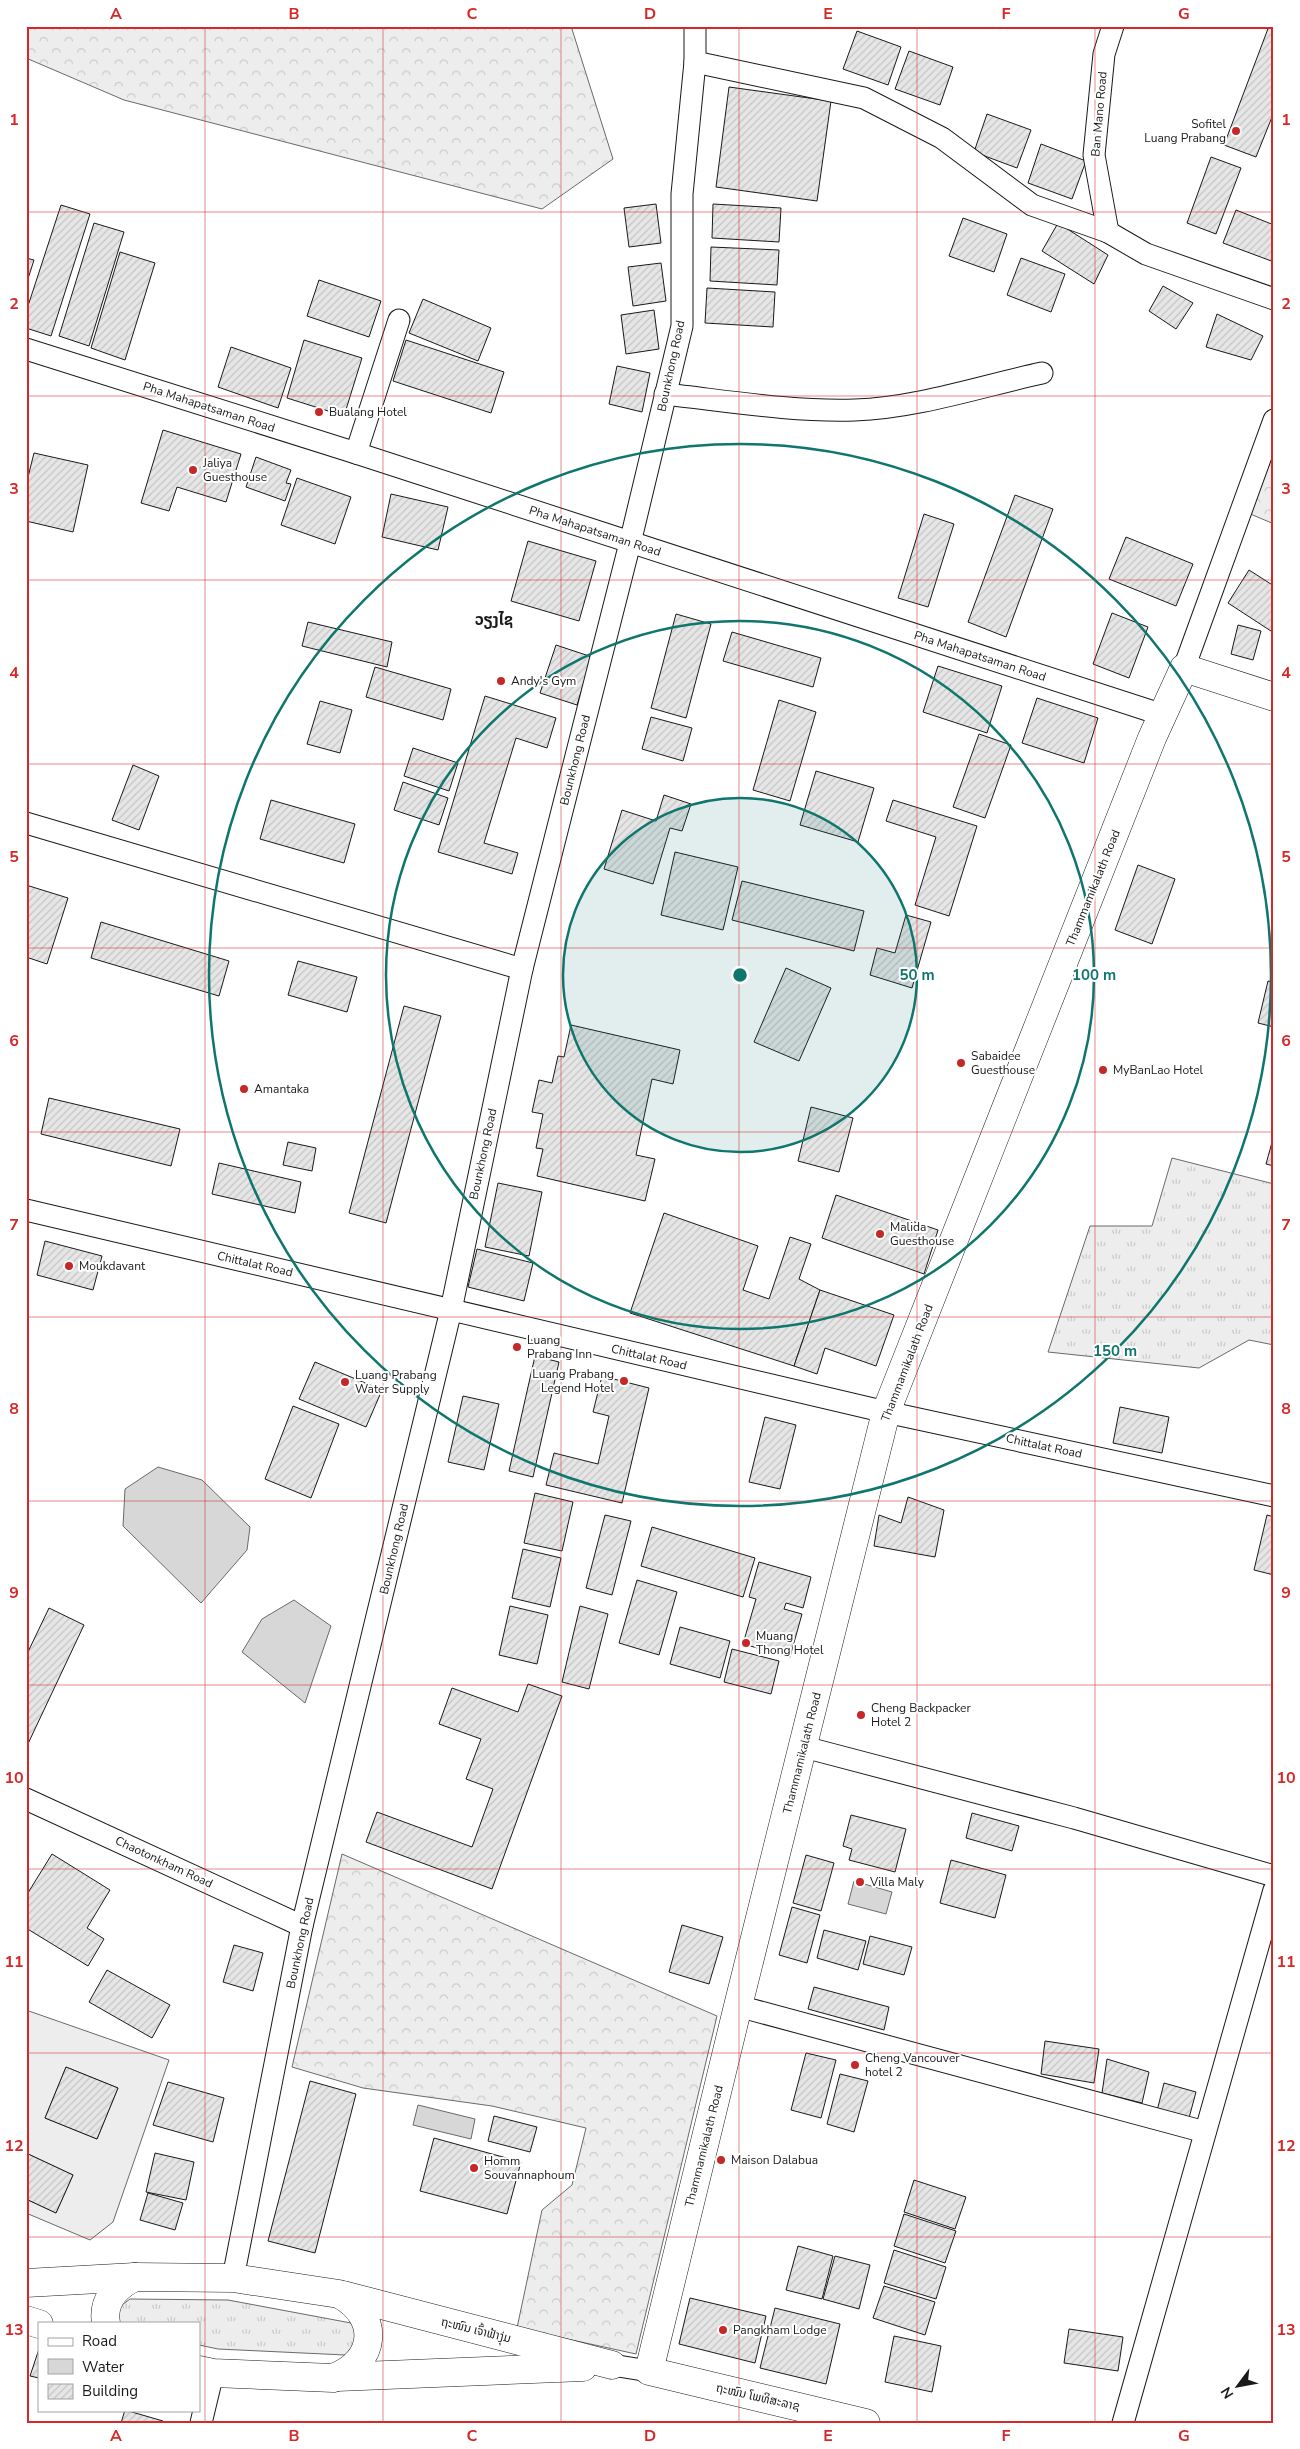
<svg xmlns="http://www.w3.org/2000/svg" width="1300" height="2449" font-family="'Nunito Sans','Noto Sans Lao',sans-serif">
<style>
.grass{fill:url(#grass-tufts);stroke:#6a6a6a}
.forest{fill:url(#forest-crowns);stroke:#6a6a6a}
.built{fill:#ededed;stroke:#6a6a6a;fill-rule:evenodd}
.water{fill:#d7d7d7;stroke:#6a6a6a}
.building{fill:url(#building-hatch);stroke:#1a1a1a}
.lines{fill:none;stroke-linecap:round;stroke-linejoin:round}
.street-casing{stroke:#1a1a1a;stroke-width:23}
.secondary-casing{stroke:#1a1a1a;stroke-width:29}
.street{stroke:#fff;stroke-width:21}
.secondary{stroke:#fff;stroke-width:28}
.grid{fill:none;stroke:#d62828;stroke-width:1;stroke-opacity:0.55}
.ring{fill:none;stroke:#0f766e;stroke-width:2.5}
.poi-dot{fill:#c62828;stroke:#fff;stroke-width:2}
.labels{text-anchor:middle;stroke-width:4;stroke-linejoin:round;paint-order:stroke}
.street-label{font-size:12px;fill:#1a1a1a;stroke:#fff}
.poi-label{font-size:12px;fill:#1a1a1a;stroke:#fff;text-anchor:start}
.quarter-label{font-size:15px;font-weight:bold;fill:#1a1a1a;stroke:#fff}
.centre{fill:#0f766e;stroke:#fff;stroke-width:2.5}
.ring-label{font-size:15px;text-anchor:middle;font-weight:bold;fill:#0f766e;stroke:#fff;stroke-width:4;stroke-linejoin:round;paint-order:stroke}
.neatline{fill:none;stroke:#d62828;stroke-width:2}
.grid-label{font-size:16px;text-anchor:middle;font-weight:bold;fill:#d62828}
</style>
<defs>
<pattern id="grass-tufts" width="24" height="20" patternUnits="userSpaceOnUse" patternTransform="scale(1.25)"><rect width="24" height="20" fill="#ededed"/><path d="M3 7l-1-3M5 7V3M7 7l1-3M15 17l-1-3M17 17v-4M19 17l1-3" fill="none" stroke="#cbcbcb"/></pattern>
<pattern id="forest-crowns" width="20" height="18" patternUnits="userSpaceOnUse" patternTransform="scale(1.25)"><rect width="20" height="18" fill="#ededed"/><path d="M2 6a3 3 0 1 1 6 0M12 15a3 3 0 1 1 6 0" fill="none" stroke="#cbcbcb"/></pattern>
<pattern id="building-hatch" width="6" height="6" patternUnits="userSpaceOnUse" patternTransform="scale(1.25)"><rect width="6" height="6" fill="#e6e6e6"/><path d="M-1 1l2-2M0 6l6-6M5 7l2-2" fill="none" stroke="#c5c5c5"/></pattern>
</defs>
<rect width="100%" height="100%" fill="#fff"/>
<g class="grass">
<path d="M1172,1158L1274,1184V1345L1249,1340L1199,1368L1048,1352L1090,1226H1152Z"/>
<path d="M130,2299L228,2300L351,2323L362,2333L360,2348L345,2355L218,2349L199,2345V2323H117L118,2308Z"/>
</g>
<g class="forest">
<path d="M26,26H571L613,159L542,209L124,100L26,58Z"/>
<path d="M1274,420V524L1241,510Z"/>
<path d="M342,1854L717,2016L636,2354L517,2328L542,2210L572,2185L586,2128L492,2106L363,2088L292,2067Z"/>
</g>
<path class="built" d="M26,2010L169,2060L113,2222L90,2240L26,2213V2199L56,2213L73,2175L26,2153ZM66,2067L118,2088L97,2139L45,2118Z"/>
<g class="water">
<path d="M158,1467L202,1480L250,1527L247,1550L201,1603L123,1526L125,1489Z"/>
<path d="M294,1600L331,1626L305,1703L242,1652L262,1619Z"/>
<path d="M854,1881L892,1892L886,1914L848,1904Z"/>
<path d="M418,2105L475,2119L471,2139L413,2125Z"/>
</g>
<g class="building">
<path d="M1269,26H1274V112L1256,157L1224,145Z"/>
<path d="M857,31L901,47L888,85L843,69Z"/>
<path d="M909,51L953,67L940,105L895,89Z"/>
<path d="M729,87L831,101L817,201L716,187Z"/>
<path d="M987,114L1031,130L1017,168L974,152Z"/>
<path d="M1041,144L1086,161L1072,199L1028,183Z"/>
<path d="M1211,157L1241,168L1216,234L1187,223Z"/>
<path d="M656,204L661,243L629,247L624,208Z"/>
<path d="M713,204L781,208L779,242L712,238Z"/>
<path d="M61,205L90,214L51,336L26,328V312Z"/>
<path d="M1236,210L1274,225V262L1223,243Z"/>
<path d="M963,218L1007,234L994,272L949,256Z"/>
<path d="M94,223L124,232L89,346L59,336Z"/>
<path d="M1058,223L1108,255L1094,284L1042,251Z"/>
<path d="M711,247L779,250L777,285L710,281Z"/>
<path d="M120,252L155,263L125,360L91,348Z"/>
<path d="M26,258L34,260L26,285Z"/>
<path d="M1021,258L1065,274L1051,312L1007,295Z"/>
<path d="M661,263L666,301L633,306L628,267Z"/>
<path d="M319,280L381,301L369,337L307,316Z"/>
<path d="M1163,286L1193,303L1176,329L1149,311Z"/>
<path d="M707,288L775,292L773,327L705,323Z"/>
<path d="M423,299L491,328L478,361L409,333Z"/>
<path d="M654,310L659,349L626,354L621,315Z"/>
<path d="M1217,314L1263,336L1251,360L1206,347Z"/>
<path d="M304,340L362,358L344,416L287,398Z"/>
<path d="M406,340L504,372L491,413L393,381Z"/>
<path d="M231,347L291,368L278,408L218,387Z"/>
<path d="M617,366L650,373L642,412L609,404Z"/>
<path d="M163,430L241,454L226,502L177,487L169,511L141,503Z"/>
<path d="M34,453L88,465L73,532L26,521V485Z"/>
<path d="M256,457L291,470L286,483L291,484L285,501L246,487Z"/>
<path d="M297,478L351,497L335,544L281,525Z"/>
<path d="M391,494L448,507L438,550L382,537Z"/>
<path d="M1015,495L1053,509L1006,637L968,622Z"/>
<path d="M924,514L954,524L928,607L898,598Z"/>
<path d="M1126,537L1193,564L1176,606L1109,579Z"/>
<path d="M528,541L596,561L579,621L511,601Z"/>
<path d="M1249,570L1274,586V633L1228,603Z"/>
<path d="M1112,613L1148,627L1129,678L1093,664Z"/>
<path d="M676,614L711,624L686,718L651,708Z"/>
<path d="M308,622L392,642L387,667L302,646Z"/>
<path d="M1238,625L1261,631L1253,660L1231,654Z"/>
<path d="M732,632L821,658L813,687L723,661Z"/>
<path d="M556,645L592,657L577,705L540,693Z"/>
<path d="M938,666L1002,686L987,733L923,712Z"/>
<path d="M375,667L451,689L443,720L366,697Z"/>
<path d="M485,696L556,718L547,748L516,738L484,843L518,853L512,874L438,852Z"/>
<path d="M1037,698L1098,718L1084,763L1022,743Z"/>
<path d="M779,700L816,712L790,801L753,790Z"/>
<path d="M320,701L352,710L340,753L307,744Z"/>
<path d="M651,717L692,728L683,761L642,749Z"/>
<path d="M979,734L1011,745L985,818L953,807Z"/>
<path d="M413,748L458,763L449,791L404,776Z"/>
<path d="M133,765L159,776L139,830L112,820Z"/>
<path d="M816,771L874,788L858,842L800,825Z"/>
<path d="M403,782L448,798L439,825L394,810Z"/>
<path d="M664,795L691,804L682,831L670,828L653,884L604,869L622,810L656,821Z"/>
<path d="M271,800L355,824L344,863L260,839Z"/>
<path d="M893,800L977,826L949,916L915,905L936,837L886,821Z"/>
<path d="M675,852L738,867L723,930L661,915Z"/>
<path d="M1138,865L1175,879L1152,944L1115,930Z"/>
<path d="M742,881L864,911L854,951L732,920Z"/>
<path d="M26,885L68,898L47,964L26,957Z"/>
<path d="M906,915L931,922L912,988L870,975L877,948L895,953Z"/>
<path d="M101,922L229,961L219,996L91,958Z"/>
<path d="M298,961L357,977L347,1012L288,995Z"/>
<path d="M786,968L831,988L799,1061L754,1042Z"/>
<path d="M1268,981L1274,982V1027L1258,1023Z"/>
<path d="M404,1006L441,1016L386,1223L349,1213Z"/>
<path d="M571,1025L680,1050L673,1084L652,1079L636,1155L655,1159L645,1201L537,1176L543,1149L536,1148L543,1114L532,1112L539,1080L552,1083L558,1056L564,1057Z"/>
<path d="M49,1098L180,1129L171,1166L41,1134Z"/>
<path d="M811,1107L853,1118L839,1172L798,1161Z"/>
<path d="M1274,1135V1166L1266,1164Z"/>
<path d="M288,1142L316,1148L312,1171L283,1165Z"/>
<path d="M219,1163L301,1182L295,1213L212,1194Z"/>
<path d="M498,1183L542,1192L529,1256L485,1247Z"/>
<path d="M836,1195L938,1230L924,1274L822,1238Z"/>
<path d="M664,1213L758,1246L743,1290L769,1299L790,1237L811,1244L799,1279L820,1290L794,1366L630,1313Z"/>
<path d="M45,1241L102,1256L93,1290L37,1275Z"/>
<path d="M477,1249L533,1263L524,1301L468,1287Z"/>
<path d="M820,1290L894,1315L876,1366L825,1348L817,1374L794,1366Z"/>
<path d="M535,1356L559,1362L533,1477L509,1471Z"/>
<path d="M315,1362L382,1390L366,1427L299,1399Z"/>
<path d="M602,1376L649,1388L622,1503L546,1485L554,1453L598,1464L609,1416L593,1412Z"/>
<path d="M463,1396L499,1404L484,1470L448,1462Z"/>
<path d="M293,1406L339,1424L311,1498L265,1479Z"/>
<path d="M1120,1407L1169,1417L1162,1453L1113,1443Z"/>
<path d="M765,1417L796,1425L780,1489L749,1482Z"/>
<path d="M535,1493L573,1502L562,1551L524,1543Z"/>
<path d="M908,1497L944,1510L935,1557L874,1546L879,1515L901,1523Z"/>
<path d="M605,1515L631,1521L612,1595L586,1588Z"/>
<path d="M1267,1515L1274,1517V1575L1254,1570Z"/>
<path d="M652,1527L755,1558L743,1597L641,1566Z"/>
<path d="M523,1549L561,1558L550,1607L512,1598Z"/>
<path d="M759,1562L811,1577L803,1608L786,1603L784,1609L802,1614L790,1657L743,1644L756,1599L749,1597Z"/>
<path d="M637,1580L677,1592L659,1655L619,1643Z"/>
<path d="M510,1606L548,1615L537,1664L499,1655Z"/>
<path d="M580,1606L608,1614L589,1689L562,1682Z"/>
<path d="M49,1608L84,1625L26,1748V1656Z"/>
<path d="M680,1627L730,1641L720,1678L670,1664Z"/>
<path d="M732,1649L779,1661L771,1694L724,1682Z"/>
<path d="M528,1684L562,1696L492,1889L366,1842L377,1812L472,1847L493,1789L466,1779L481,1739L439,1724L452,1688L518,1712Z"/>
<path d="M972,1813L1019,1826L1012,1851L966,1838Z"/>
<path d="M851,1815L906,1829L895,1872L849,1860L852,1849L843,1846Z"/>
<path d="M52,1854L110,1890L87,1928L104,1939L88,1966L26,1928V1896Z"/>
<path d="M806,1855L834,1863L821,1911L793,1903Z"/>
<path d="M951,1860L1006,1875L995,1918L940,1903Z"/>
<path d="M792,1907L820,1915L807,1963L779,1955Z"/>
<path d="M682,1925L723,1937L709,1984L669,1972Z"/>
<path d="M824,1930L866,1941L858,1970L817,1958Z"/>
<path d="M870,1936L912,1947L904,1975L863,1964Z"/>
<path d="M234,1945L263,1953L253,1991L223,1982Z"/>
<path d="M107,1970L170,2005L152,2038L89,2002Z"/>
<path d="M814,1987L889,2007L884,2030L808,2009Z"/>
<path d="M1045,2041L1099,2049L1094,2083L1041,2074Z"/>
<path d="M806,2053L836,2060L821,2118L791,2110Z"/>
<path d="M1107,2059L1149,2072L1142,2103L1102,2093Z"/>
<path d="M66,2067L118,2088L97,2139L45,2118Z"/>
<path d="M840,2074L868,2081L854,2132L827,2124Z"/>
<path d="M310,2081L356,2094L315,2253L268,2241Z"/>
<path d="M168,2082L224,2098L213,2142L153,2125Z"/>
<path d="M1164,2083L1196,2092L1189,2118L1157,2111Z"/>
<path d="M494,2116L537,2127L530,2152L488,2141Z"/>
<path d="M434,2138L521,2162L507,2214L420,2191Z"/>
<path d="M26,2153L73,2175L56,2213L26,2199Z"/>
<path d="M155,2153L194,2162L186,2200L146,2192Z"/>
<path d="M914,2180L966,2197L955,2229L904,2212Z"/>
<path d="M148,2193L183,2203L175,2230L140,2220Z"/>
<path d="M904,2214L956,2231L945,2263L894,2246Z"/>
<path d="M798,2246L833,2256L822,2299L786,2290Z"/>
<path d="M894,2250L946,2267L936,2299L884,2283Z"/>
<path d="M835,2256L870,2265L859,2309L823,2299Z"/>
<path d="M884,2286L935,2302L925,2335L873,2318Z"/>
<path d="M690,2298L766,2316L755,2363L679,2344Z"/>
<path d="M775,2308L840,2324L826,2384L760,2368Z"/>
<path d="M1069,2329L1123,2337L1118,2371L1064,2363Z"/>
<path d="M894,2336L941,2346L932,2392L885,2382Z"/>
<path d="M39,2349V2378L30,2376Z"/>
<path d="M125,2410L163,2421V2423H121Z"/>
</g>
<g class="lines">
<defs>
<g id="street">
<path d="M695,62L864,98L942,138L1032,205L1108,232L1146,254L1274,299"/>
<path d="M1108,232L1094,155L1104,54L1113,26"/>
<path d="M26,349L356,453L1163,715"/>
<path d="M665,394C728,401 792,412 855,410C917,408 982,386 1042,373"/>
<path d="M356,453L399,320"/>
<path d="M1184,668L1274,420"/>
<path d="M26,823L522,969"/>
<path d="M26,1210L886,1412L1274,1496"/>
<path d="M804,1747L1074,1818L1274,1876"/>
<path d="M26,1799L302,1926"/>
<path d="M738,2006L1205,2132"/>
<path d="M233,2278L302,1926L451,1310L522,969L630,543L682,326V194L695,62V26"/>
<path d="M612,2365L649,2371"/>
<path d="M201,2423L213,2373"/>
<path d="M1123,2423L1274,1890"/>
</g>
<g id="secondary">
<path d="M26,2283L135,2277L233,2278L339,2294C381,2316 377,2362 333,2378L213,2373L199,2370"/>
<path d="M343,2295L612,2365"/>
<path d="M26,2320L39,2324"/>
<path d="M106,2323C102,2301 116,2286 135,2277"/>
<path d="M337,2377L583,2367"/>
<path d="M866,2423L649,2371L738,2006L886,1412L1152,738L1184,668L1274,697"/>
</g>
</defs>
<use href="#street" class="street-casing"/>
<use href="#secondary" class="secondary-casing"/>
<use href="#street" class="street"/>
<use href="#secondary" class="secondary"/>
</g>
<path class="grid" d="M205,26V2423M383,26V2423M561,26V2423M739,26V2423M917,26V2423M1095,26V2423M26,212H1274M26,396H1274M26,580H1274M26,764H1274M26,948H1274M26,1132H1274M26,1317H1274M26,1501H1274M26,1685H1274M26,1869H1274M26,2053H1274M26,2237H1274"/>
<circle cx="740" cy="975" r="177" fill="#0f766e" fill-opacity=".12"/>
<g class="ring">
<circle cx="740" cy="975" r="177"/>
<circle cx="740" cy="975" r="354"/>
<circle cx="740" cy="975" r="531"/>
</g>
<g class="poi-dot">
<circle cx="1236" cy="131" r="5"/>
<circle cx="319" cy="412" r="5"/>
<circle cx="193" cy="470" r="5"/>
<circle cx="501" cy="681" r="5"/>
<circle cx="961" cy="1063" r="5"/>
<circle cx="1103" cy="1070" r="5"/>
<circle cx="244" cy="1089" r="5"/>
<circle cx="880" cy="1234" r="5"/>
<circle cx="69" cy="1266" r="5"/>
<circle cx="517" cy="1347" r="5"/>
<circle cx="624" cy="1381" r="5"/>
<circle cx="345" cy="1382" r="5"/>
<circle cx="746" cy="1643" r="5"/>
<circle cx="861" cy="1715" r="5"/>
<circle cx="860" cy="1882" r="5"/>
<circle cx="855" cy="2065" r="5"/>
<circle cx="721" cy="2160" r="5"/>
<circle cx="474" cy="2168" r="5"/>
<circle cx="723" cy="2330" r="5"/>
</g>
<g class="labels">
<g class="street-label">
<text transform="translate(1099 114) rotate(-85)" y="4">Ban Mano Road</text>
<text transform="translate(671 366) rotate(-78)" y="4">Bounkhong Road</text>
<text transform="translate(209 407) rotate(18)" y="4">Pha Mahapatsaman Road</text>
<text transform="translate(595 531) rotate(18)" y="4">Pha Mahapatsaman Road</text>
<text transform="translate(980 656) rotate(18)" y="4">Pha Mahapatsaman Road</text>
<text transform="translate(575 760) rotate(-76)" y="4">Bounkhong Road</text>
<text transform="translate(1093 888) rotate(-68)" y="4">Thammamikalath Road</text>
<text transform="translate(483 1154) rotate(-78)" y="4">Bounkhong Road</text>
<text transform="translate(255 1264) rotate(13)" y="4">Chittalat Road</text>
<text transform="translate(649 1357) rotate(13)" y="4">Chittalat Road</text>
<text transform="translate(907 1363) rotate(-69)" y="4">Thammamikalath Road</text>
<text transform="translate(1044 1446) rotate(12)" y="4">Chittalat Road</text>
<text transform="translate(394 1549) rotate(-77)" y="4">Bounkhong Road</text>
<text transform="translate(802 1753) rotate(-76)" y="4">Thammamikalath Road</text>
<text transform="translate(164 1862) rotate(25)" y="4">Chaotonkham Road</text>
<text transform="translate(300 1943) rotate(-78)" y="4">Bounkhong Road</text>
<text transform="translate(704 2146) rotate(-76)" y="4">Thammamikalath Road</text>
<text transform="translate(476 2330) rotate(14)" y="4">ຖະໜົນ ເຈົ້າຟ້າງຸ່ມ</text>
<text transform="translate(758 2397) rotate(13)" y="4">ຖະໜົນ ໂພທິສະລາຊ</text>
</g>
<g class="poi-label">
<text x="1226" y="128" text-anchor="end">Sofitel<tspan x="1226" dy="14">Luang Prabang</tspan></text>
<text x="329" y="416">Bualang Hotel</text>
<text x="203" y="467">Jaliya<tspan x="203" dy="14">Guesthouse</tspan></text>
<text x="511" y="685">Andy's Gym</text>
<text x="971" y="1060">Sabaidee<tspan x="971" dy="14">Guesthouse</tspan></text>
<text x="1113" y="1074">MyBanLao Hotel</text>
<text x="254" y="1093">Amantaka</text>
<text x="890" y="1231">Malida<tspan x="890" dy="14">Guesthouse</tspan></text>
<text x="79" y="1270">Moukdavant</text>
<text x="527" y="1344">Luang<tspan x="527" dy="14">Prabang Inn</tspan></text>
<text x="614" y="1378" text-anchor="end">Luang Prabang<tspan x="614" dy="14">Legend Hotel</tspan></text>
<text x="355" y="1379">Luang Prabang<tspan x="355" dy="14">Water Supply</tspan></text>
<text x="756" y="1640">Muang<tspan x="756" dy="14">Thong Hotel</tspan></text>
<text x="871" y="1712">Cheng Backpacker<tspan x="871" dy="14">Hotel 2</tspan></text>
<text x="870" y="1886">Villa Maly</text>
<text x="865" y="2062">Cheng Vancouver<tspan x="865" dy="14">hotel 2</tspan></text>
<text x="731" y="2164">Maison Dalabua</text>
<text x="484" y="2165">Homm<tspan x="484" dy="14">Souvannaphoum</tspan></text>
<text x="733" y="2334">Pangkham Lodge</text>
</g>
<g class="quarter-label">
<text x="494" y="625">ວຽງໄຊ</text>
</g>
</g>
<circle cx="740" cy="975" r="8" class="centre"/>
<g class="ring-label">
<text x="917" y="980">50 m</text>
<text x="1094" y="980">100 m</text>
<text x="1115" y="1356">150 m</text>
</g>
<rect width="1300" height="2449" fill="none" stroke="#ffffff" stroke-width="55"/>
<rect x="38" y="2322" width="162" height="90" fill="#ffffff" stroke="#a3a3a3"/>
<rect x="48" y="2338" width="25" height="8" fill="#ffffff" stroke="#a3a3a3"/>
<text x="82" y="2346" font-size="15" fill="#1a1a1a">Road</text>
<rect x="48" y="2359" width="25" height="15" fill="#d7d7d7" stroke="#a3a3a3"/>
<text x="82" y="2372" font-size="15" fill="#1a1a1a">Water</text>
<rect x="48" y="2384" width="25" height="15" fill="url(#building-hatch)" stroke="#a3a3a3"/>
<text x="82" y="2396" font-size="15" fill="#1a1a1a">Building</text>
<g transform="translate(1238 2386) rotate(238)" stroke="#ffffff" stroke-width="4" paint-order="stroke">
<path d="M0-4L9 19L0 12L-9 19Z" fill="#1a1a1a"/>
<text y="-8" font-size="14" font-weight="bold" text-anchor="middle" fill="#1a1a1a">N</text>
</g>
<rect x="28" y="28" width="1244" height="2394" class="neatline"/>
<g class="grid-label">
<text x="116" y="19">A</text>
<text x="294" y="19">B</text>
<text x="472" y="19">C</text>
<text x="650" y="19">D</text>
<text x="828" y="19">E</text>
<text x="1006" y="19">F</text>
<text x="1184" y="19">G</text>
<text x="14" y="125">1</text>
<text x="1286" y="125">1</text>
<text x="14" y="309">2</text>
<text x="1286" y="309">2</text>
<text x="14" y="494">3</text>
<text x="1286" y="494">3</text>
<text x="14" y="678">4</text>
<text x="1286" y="678">4</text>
<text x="14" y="862">5</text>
<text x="1286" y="862">5</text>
<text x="14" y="1046">6</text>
<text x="1286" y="1046">6</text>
<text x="14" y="1230">7</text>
<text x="1286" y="1230">7</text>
<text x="14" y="1414">8</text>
<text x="1286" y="1414">8</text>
<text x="14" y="1598">9</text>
<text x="1286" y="1598">9</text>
<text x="14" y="1783">10</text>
<text x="1286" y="1783">10</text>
<text x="14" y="1967">11</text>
<text x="1286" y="1967">11</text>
<text x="14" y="2151">12</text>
<text x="1286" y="2151">12</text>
<text x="14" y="2335">13</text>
<text x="1286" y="2335">13</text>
<text x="116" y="2441">A</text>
<text x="294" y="2441">B</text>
<text x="472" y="2441">C</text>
<text x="650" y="2441">D</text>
<text x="828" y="2441">E</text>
<text x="1006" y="2441">F</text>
<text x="1184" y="2441">G</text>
</g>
</svg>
